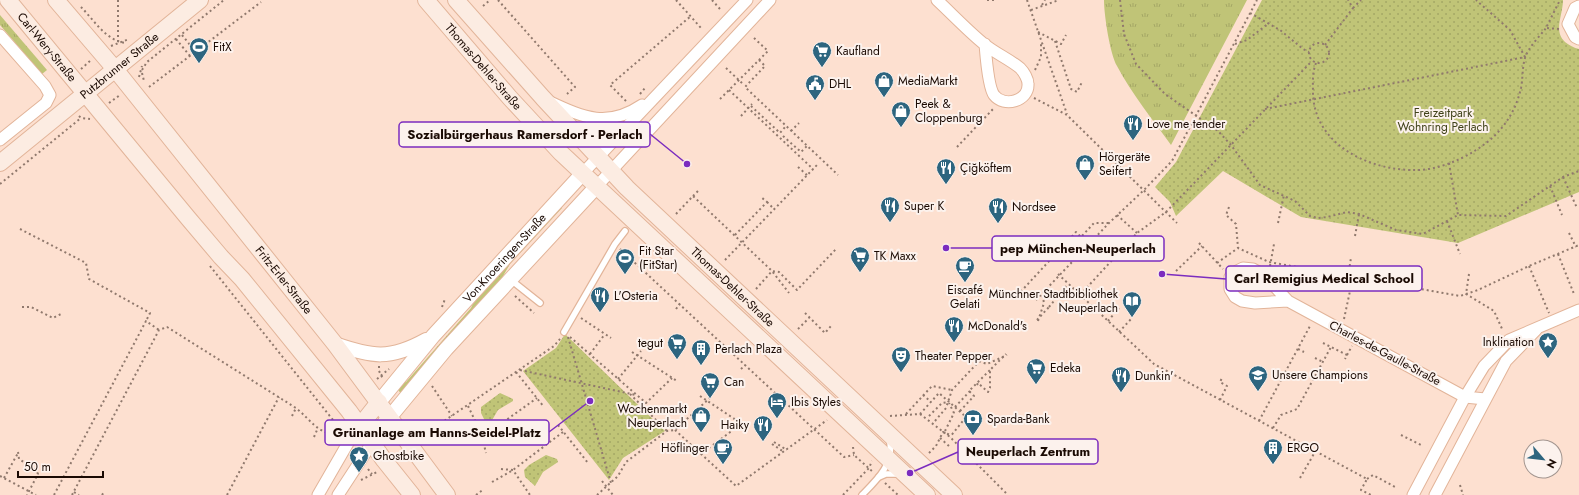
<svg xmlns="http://www.w3.org/2000/svg" width="1579" height="495" font-family="Jost,sans-serif">
<style>
.grass{fill:url(#grass-tufts)}
.park{fill:url(#park-dots)}
.lines{fill:none;stroke-linecap:round;stroke-linejoin:round}
.service-casing{stroke:#e2b499;stroke-width:8}
.minor-casing{stroke:#e2b499;stroke-width:13}
.tertiary-casing{stroke:#e2b499;stroke-width:16}
.secondary-casing{stroke:#e2b499;stroke-width:18}
.path{stroke:#90796d;stroke-width:2;stroke-dasharray:2 3;stroke-linecap:butt}
.service{stroke:#fff;stroke-width:5.5}
.minor{stroke:#fff;stroke-width:11}
.tertiary{stroke:#fff;stroke-width:14}
.secondary{stroke:#fcece2;stroke-width:16}
.path-bridge{stroke:#90796d;stroke-width:2;stroke-dasharray:2 3;stroke-linecap:butt}
.labels{text-anchor:middle;stroke-width:4;stroke-linejoin:round;paint-order:stroke}
.street-label{font-size:12px;fill:#1a0a03;stroke:#fcf2ed}
.poi-label{font-size:12px;fill:#1a0a03;stroke:#fcf2ed;text-anchor:start}
.park-label{font-size:12px;fill:#41431b;stroke:#fcf2ed}
.leader{fill:none;stroke:#7b2cbf;stroke-width:1.5}
.callout-dot{fill:#7b2cbf;stroke:#fcf2ed;stroke-width:1.5}
.callout{fill:#fcf2ed;stroke:#7b2cbf;stroke-width:1.5}
.callout-label{font-size:13px;text-anchor:middle;font-weight:bold;fill:#1a0a03}
</style>
<defs>
<pattern id="grass-tufts" width="24" height="20" patternUnits="userSpaceOnUse"><rect width="24" height="20" fill="#c0c477"/><path d="M3 7l-1-3M5 7V3M7 7l1-3M15 17l-1-3M17 17v-4M19 17l1-3" fill="none" stroke="#a4a765"/></pattern>
<pattern id="park-dots" width="8" height="8" patternUnits="userSpaceOnUse"><rect width="8" height="8" fill="#c0c477"/><path d="M2 2h.1M6 6h.1" fill="none" stroke="#a4a765" stroke-width="1.8" stroke-linecap="round"/></pattern>
</defs>
<rect width="100%" height="100%" fill="#fde0d0"/>
<g class="grass">
<path d="M1104,0H1247L1171,145C1153,120 1132,94 1117,66C1110,54 1104,15 1104,0Z"/>
<path d="M0,15L47,70L42,74L0,25Z"/>
<path d="M560,206L562,208L510,264L499,283L401,394L397,388L402,383L406,382L471,308L478,293Z"/>
</g>
<g class="park">
<path d="M1262,0H1563C1563,15 1553,31 1565,42C1569,45 1574,48 1579,49V192L1458,243L1301,217L1223,171L1176,216L1170,202L1155,187L1176,162Z"/>
<path d="M565,334L665,431L623,458L609,480L523,371L556,348Z"/>
<path d="M500,393L513,399V401L498,410L491,422L485,421L481,413V407Z"/>
<path d="M546,455L557,459L558,462L543,472L535,486L525,477L524,470L529,465Z"/>
</g>
<g class="lines">
<defs>
<g id="service">
<path d="M511,280L540,303"/>
<path d="M564,332L615,244L625,231"/>
<path d="M413,447L422,436"/>
<path d="M879,477L886,474H900"/>
<path d="M862,495C877,480 896,462 889,439"/>
</g>
<g id="minor">
<path d="M937,0C953,15 968,31 984,44C995,53 1009,59 1020,68C1024,72 1028,79 1028,84C1029,101 1004,108 994,95C988,87 986,56 985,44"/>
<path d="M1579,6L1575,8L1568,24L1575,37L1579,39"/>
<path d="M0,35L45,86L50,95L46,103L0,140"/>
<path d="M550,102C584,118 608,128 642,105"/>
<path d="M583,173L747,0"/>
<path d="M597,186L770,0"/>
<path d="M1288,301L1255,303L1242,301L1235,297L1230,289V277L1235,272L1243,268L1253,269L1264,275L1288,301L1465,397L1485,399"/>
<path d="M318,495L348,443L360,426"/>
<path d="M338,495L372,443"/>
<path d="M1413,495L1465,397L1484,366L1509,340L1579,310"/>
<path d="M1435,495L1506,361L1536,330"/>
</g>
<g id="tertiary">
<path d="M335,344C372,357 390,360 426,340"/>
<path id="s1" d="M379,402L433,336L583,173"/>
<path d="M389,418L446,349L597,186"/>
</g>
<g id="secondary">
<path id="s2" d="M8,0L188,218L221,257L242,279L349,411L384,460L412,495"/>
<path id="s3" d="M56,0L115,69L335,344L447,495"/>
<path id="s4" d="M426,0L510,98L561,153L927,495"/>
<path id="s5" d="M456,0L543,98L627,188L954,495"/>
<path id="s6" d="M0,163L200,0"/>
<path d="M360,426L379,402"/>
<path d="M372,443L389,418"/>
</g>
</defs>
<use href="#service" class="service-casing"/>
<use href="#minor" class="minor-casing"/>
<use href="#tertiary" class="tertiary-casing"/>
<use href="#secondary" class="secondary-casing"/>
<g class="path">
<path d="M498,0L575,87L567,94"/>
<path d="M676,0L701,28"/>
<path d="M712,0L720,9"/>
<path d="M987,0H994"/>
<path d="M1027,0L1067,114"/>
<path d="M1120,0L1124,34L1136,64L1165,94L1218,131L1231,145L1260,185L1295,201L1310,216L1318,218L1327,217L1347,212L1359,214L1396,230L1423,234L1458,215L1506,216L1563,177L1579,171"/>
<path d="M1042,5L1045,0"/>
<path d="M483,6L490,0"/>
<path d="M81,7C94,20 106,41 126,43"/>
<path d="M1353,8L1361,0"/>
<path d="M1031,10L1059,0"/>
<path d="M1250,13L1280,30L1303,49L1309,52"/>
<path d="M1559,29L1546,28L1560,0"/>
<path d="M1038,32L1061,44L1066,35"/>
<path d="M182,35L195,51"/>
<path d="M176,39L190,56"/>
<path d="M1055,41L1071,89L1077,92L1082,82"/>
<path d="M118,42V0"/>
<circle cx="1319" cy="53" r="10"/>
<path d="M1235,44L1247,40L1269,23"/>
<path d="M1325,45L1353,8L1348,0"/>
<path d="M111,46L129,39"/>
<path d="M759,60L765,66L745,87L838,175"/>
<path d="M1316,63C1312,73 1313,83 1313,93C1314,145 1370,171 1416,170C1436,170 1459,161 1476,150C1499,136 1515,115 1521,88C1523,78 1522,68 1525,58C1528,48 1539,37 1546,28"/>
<path d="M726,68L743,84"/>
<path d="M81,69L90,61"/>
<path d="M142,70L147,62L224,0"/>
<path d="M1035,70L1041,57V44"/>
<path d="M142,73L144,81"/>
<path d="M139,77L142,66"/>
<path d="M149,87L261,2"/>
<path d="M729,90L813,169"/>
<path d="M640,94L645,88"/>
<path d="M1034,98L1067,115L1177,223"/>
<path d="M720,99L768,51L754,38"/>
<path d="M626,101L610,85L691,16"/>
<path d="M109,103L120,95"/>
<path d="M751,106L780,133L786,126"/>
<path d="M1265,109L1525,57L1510,30L1476,0"/>
<path d="M79,116L81,118L90,119"/>
<path d="M741,116L752,104"/>
<path d="M791,131L799,123"/>
<path d="M783,136L801,152L807,146"/>
<path d="M957,147L994,108"/>
<path d="M1449,163L1458,215"/>
<path d="M798,167L807,175"/>
<path d="M1563,177L1577,208"/>
<path d="M0,184L81,118"/>
<path d="M1550,186L1562,215"/>
<path d="M693,196L698,191"/>
<path d="M767,202L774,209"/>
<path d="M1229,207L1226,215L1236,224L1238,248"/>
<path d="M676,214L693,196L772,271L789,293"/>
<path d="M1117,215L1137,233"/>
<path d="M1447,221L1460,254"/>
<path d="M1278,223L1284,195"/>
<path d="M20,229L86,263L89,279L150,313L146,321"/>
<path d="M1569,233L1576,247"/>
<path d="M735,235L767,202L761,197"/>
<path d="M1355,236L1359,214"/>
<path d="M1199,243L1223,269"/>
<path d="M620,249L844,457L854,455"/>
<path d="M1558,254L1574,294"/>
<path d="M725,260L817,165"/>
<path d="M1217,263L1238,248L1269,262L1460,296L1478,290L1529,266L1579,245"/>
<path d="M210,266L337,425L340,435"/>
<path d="M1270,266L1274,244"/>
<path d="M1529,266L1549,313"/>
<path d="M1176,271L1202,246"/>
<path d="M1058,274L1154,364L1367,479L1361,490L1371,495"/>
<path d="M1469,274L1466,294L1494,311L1503,331"/>
<path d="M1348,276L1351,258"/>
<path d="M756,289L772,271L779,272L797,290L836,249"/>
<path d="M1080,295L1137,233L1166,212L1312,61"/>
<path d="M515,296L534,313"/>
<path d="M1014,299L1076,232L1081,237L1094,223H1109"/>
<path d="M1036,300L1109,223L1144,190L1172,161L1257,0"/>
<path d="M22,307H31L53,318L61,314"/>
<path d="M442,307L445,299"/>
<path d="M1049,307L1068,284"/>
<path d="M676,309L680,304"/>
<path d="M805,313L825,333L831,326"/>
<path d="M581,318L611,338"/>
<path d="M1344,319L1353,277"/>
<path d="M1038,321L1044,303L1042,293"/>
<path d="M1108,321L1120,307"/>
<path d="M798,329L809,318"/>
<path d="M1119,332L1132,318"/>
<path d="M568,337L611,483"/>
<path d="M570,337L646,403L672,378"/>
<path d="M1323,343L1347,355L1345,359"/>
<path d="M1298,349L1304,352"/>
<path d="M632,352L677,381"/>
<path d="M590,354L605,334"/>
<path d="M1347,355L1352,346"/>
<path d="M1315,358L1323,362"/>
<path d="M979,361L987,364L1007,355"/>
<path d="M379,366V371L383,379"/>
<path d="M741,369L745,365"/>
<path d="M520,370L636,395"/>
<path d="M516,372L544,407"/>
<path d="M377,379L389,369"/>
<path d="M618,379L641,351"/>
<path d="M432,386L452,416"/>
<path d="M630,394L667,431"/>
<path d="M923,395L931,402"/>
<path d="M700,396L748,428"/>
<path d="M1220,400L1227,386L1220,382L1222,378"/>
<path d="M468,406L481,433L486,453"/>
<path d="M955,407L970,391"/>
<path d="M960,411L974,396L969,391L990,370"/>
<path d="M906,414L932,386L952,390"/>
<path d="M920,414L950,437L1008,495"/>
<path d="M292,416L296,408"/>
<path d="M890,416L920,414L939,393L966,417L950,437"/>
<path d="M929,416L942,403L948,402"/>
<path d="M935,421L946,408L952,390L986,354"/>
<path d="M1259,421L1310,326"/>
<path d="M558,425L588,463"/>
<path d="M1273,428L1281,415L1297,409L1331,347"/>
<path d="M675,430L736,486L827,420"/>
<path d="M945,431L954,413L949,403"/>
<path d="M428,432L554,346L560,339"/>
<path d="M481,433L495,428L537,398"/>
<path d="M1401,435L1421,445"/>
<path d="M314,437L317,430"/>
<path d="M940,438L949,446"/>
<path d="M774,442L787,450"/>
<path d="M772,444L784,452"/>
<path d="M853,447L854,455L873,472"/>
<path d="M18,452L19,459L36,470L38,474L27,495"/>
<path d="M929,453L936,446L943,432L950,435"/>
<path d="M701,454L741,424"/>
<path d="M368,469L372,474"/>
<path d="M501,469L513,470L530,495"/>
<path d="M0,476L36,495"/>
<path d="M4,478L18,453"/>
<path d="M1300,478L1315,452"/>
<path d="M1367,479L1373,475L1397,488"/>
<path d="M361,480L377,472"/>
<path d="M602,481L613,495"/>
<path d="M492,482L513,470L563,432"/>
<path d="M885,483L898,495"/>
<path d="M1460,485L1463,495"/>
<path d="M74,492L79,495"/>
<path d="M54,495L146,321L159,330"/>
<path d="M72,495L159,330L167,327L296,408C311,420 319,436 340,434"/>
<path d="M102,495L104,492"/>
<path d="M227,495L279,397"/>
<path d="M476,495L484,489"/>
<path d="M597,495L618,476L626,462L667,431L675,430L712,396"/>
<path d="M843,495L869,468L872,461"/>
</g>
<use href="#service" class="service"/>
<use href="#minor" class="minor"/>
<use href="#tertiary" class="tertiary"/>
<use href="#secondary" class="secondary"/>
<g class="path-bridge">
<path d="M1037,320L1049,307"/>
<path d="M977,385L978,383L988,392L990,388V370L1006,354"/>
</g>
</g>
<defs>
<symbol id="stadium-pin" viewBox="-11 -11 22 30"><path d="M0 17L-7.5 6A9.5 9.5 0 1 1 7.5 6Z" fill="#2d657f" stroke="#fcf2ed"/><path d="M0-5a6.5 5 0 1 0 0 10a6.5 5 0 1 0 0-10ZM-3.5-1.8h7v3.6h-7Z" fill="#fff"/></symbol>
<symbol id="supermarket-pin" viewBox="-11 -11 22 30"><path d="M0 17L-7.5 6A9.5 9.5 0 1 1 7.5 6Z" fill="#2d657f" stroke="#fcf2ed"/><path d="M-6-5.5h2.5l.6 2H6L4.5 2H-2.5L-4.4-4H-6ZM-1.5 3.2a1.3 1.3 0 1 0 .1 0ZM3 3.2a1.3 1.3 0 1 0 .1 0Z" fill="#fff"/></symbol>
<symbol id="shop-pin" viewBox="-11 -11 22 30"><path d="M0 17L-7.5 6A9.5 9.5 0 1 1 7.5 6Z" fill="#2d657f" stroke="#fcf2ed"/><path d="M-5-2.5h2.3a2.7 3.5 0 0 1 5.4 0H5L5.5 6h-11ZM-1.5-2.5h3a1.5 2.3 0 0 0-3 0Z" fill="#fff"/></symbol>
<symbol id="civic-pin" viewBox="-11 -11 22 30"><path d="M0 17L-7.5 6A9.5 9.5 0 1 1 7.5 6Z" fill="#2d657f" stroke="#fcf2ed"/><path d="M-.6-6.5H3V-4.5H.6V-3L4-1V1h2V6H-6V1h2V-1L-.6-3ZM-1.2 2.5V6h2.4V2.5Z" fill="#fff"/></symbol>
<symbol id="restaurant-pin" viewBox="-11 -11 22 30"><path d="M0 17L-7.5 6A9.5 9.5 0 1 1 7.5 6Z" fill="#2d657f" stroke="#fcf2ed"/><path d="M-5-6h1v4h1v-4h1v4h1v-4h1v5L-1.5 .5V6h-2V.5L-5-1ZM5-6V6H3V1.5H1.5Q1.5-4 5-6Z" fill="#fff"/></symbol>
<symbol id="cafe-pin" viewBox="-11 -11 22 30"><path d="M0 17L-7.5 6A9.5 9.5 0 1 1 7.5 6Z" fill="#2d657f" stroke="#fcf2ed"/><path d="M-5.5-4.5H6V0H3Q3 3.5 0 3.5H-2.5Q-5.5 3.5-5.5 0ZM3-3.2v2h1.7v-2ZM-6 4.5H4V6H-6Z" fill="#fff"/></symbol>
<symbol id="library-pin" viewBox="-11 -11 22 30"><path d="M0 17L-7.5 6A9.5 9.5 0 1 1 7.5 6Z" fill="#2d657f" stroke="#fcf2ed"/><path d="M-6-4Q-3-5.5-.7-3.5V5Q-3 3-6 4ZM6-4Q3-5.5 .7-3.5V5Q3 3 6 4Z" fill="#fff"/></symbol>
<symbol id="sight-pin" viewBox="-11 -11 22 30"><path d="M0 17L-7.5 6A9.5 9.5 0 1 1 7.5 6Z" fill="#2d657f" stroke="#fcf2ed"/><path d="M0-6L1.8-2.2L6-1.7L2.9 1.2L3.7 5.4L0 3.3L-3.7 5.4L-2.9 1.2L-6-1.7L-1.8-2.2Z" fill="#fff"/></symbol>
<symbol id="building-pin" viewBox="-11 -11 22 30"><path d="M0 17L-7.5 6A9.5 9.5 0 1 1 7.5 6Z" fill="#2d657f" stroke="#fcf2ed"/><path d="M-4-6H4V6H1V3H-1V6H-4ZM-2.5-4.3h1.7v1.8h-1.7ZM.8-4.3h1.7v1.8H.8ZM-2.5-1h1.7V.8h-1.7ZM.8-1h1.7V.8H.8Z" fill="#fff"/></symbol>
<symbol id="theatre-pin" viewBox="-11 -11 22 30"><path d="M0 17L-7.5 6A9.5 9.5 0 1 1 7.5 6Z" fill="#2d657f" stroke="#fcf2ed"/><path d="M-5-5.5Q0-4 5-5.5V0Q5 5 0 6Q-5 5-5 0ZM-3.3-2.5H-1v1.5H-3.3ZM1-2.5H3.3v1.5H1ZM-2.8 1Q0 5.5 2.8 1Z" fill="#fff"/></symbol>
<symbol id="school-pin" viewBox="-11 -11 22 30"><path d="M0 17L-7.5 6A9.5 9.5 0 1 1 7.5 6Z" fill="#2d657f" stroke="#fcf2ed"/><path d="M0-5L7-2L0 1L-7-2ZM-4 1L0 2.5L4 1V4Q0 6-4 4Z" fill="#fff"/></symbol>
<symbol id="hotel-pin" viewBox="-11 -11 22 30"><path d="M0 17L-7.5 6A9.5 9.5 0 1 1 7.5 6Z" fill="#2d657f" stroke="#fcf2ed"/><path d="M-6-4.5h1.5V1H6V5H4.5V3h-9V5H-6ZM-4 0a1.8 1.8 0 1 1 3.6 0ZM.5 0V-2.5h3Q6-2.5 6 0Z" fill="#fff"/></symbol>
<symbol id="bank-pin" viewBox="-11 -11 22 30"><path d="M0 17L-7.5 6A9.5 9.5 0 1 1 7.5 6Z" fill="#2d657f" stroke="#fcf2ed"/><path d="M-6-4H6V4H-6ZM0-2.3a2.3 2.3 0 1 0 0 4.6a2.3 2.3 0 1 0 0-4.6Z" fill="#fff"/></symbol>
</defs>
<g fill-rule="evenodd">
<use href="#stadium-pin" x="188" y="36" width="22" height="30"/>
<use href="#supermarket-pin" x="811" y="40" width="22" height="30"/>
<use href="#shop-pin" x="873" y="70" width="22" height="30"/>
<use href="#civic-pin" x="804" y="73" width="22" height="30"/>
<use href="#shop-pin" x="890" y="100" width="22" height="30"/>
<use href="#restaurant-pin" x="1122" y="113" width="22" height="30"/>
<use href="#shop-pin" x="1074" y="153" width="22" height="30"/>
<use href="#restaurant-pin" x="935" y="157" width="22" height="30"/>
<use href="#restaurant-pin" x="879" y="195" width="22" height="30"/>
<use href="#restaurant-pin" x="987" y="196" width="22" height="30"/>
<use href="#supermarket-pin" x="849" y="245" width="22" height="30"/>
<use href="#stadium-pin" x="614" y="247" width="22" height="30"/>
<use href="#cafe-pin" x="954" y="255" width="22" height="30"/>
<use href="#restaurant-pin" x="589" y="285" width="22" height="30"/>
<use href="#library-pin" x="1121" y="290" width="22" height="30"/>
<use href="#restaurant-pin" x="943" y="315" width="22" height="30"/>
<use href="#sight-pin" x="1537" y="331" width="22" height="30"/>
<use href="#supermarket-pin" x="666" y="332" width="22" height="30"/>
<use href="#building-pin" x="690" y="338" width="22" height="30"/>
<use href="#theatre-pin" x="890" y="345" width="22" height="30"/>
<use href="#supermarket-pin" x="1025" y="357" width="22" height="30"/>
<use href="#school-pin" x="1247" y="364" width="22" height="30"/>
<use href="#restaurant-pin" x="1110" y="365" width="22" height="30"/>
<use href="#supermarket-pin" x="699" y="371" width="22" height="30"/>
<use href="#hotel-pin" x="766" y="391" width="22" height="30"/>
<use href="#shop-pin" x="690" y="405" width="22" height="30"/>
<use href="#bank-pin" x="962" y="408" width="22" height="30"/>
<use href="#restaurant-pin" x="752" y="414" width="22" height="30"/>
<use href="#cafe-pin" x="712" y="437" width="22" height="30"/>
<use href="#building-pin" x="1262" y="437" width="22" height="30"/>
<use href="#sight-pin" x="348" y="445" width="22" height="30"/>
</g>
<g class="labels">
<g class="street-label">
<text dy="4" stroke="none"><textPath href="#s2" startOffset="61">Carl-Wery-Straße</textPath></text>
<text dy="4" stroke="none"><textPath href="#s6" startOffset="154">Putzbrunner Straße</textPath></text>
<text dy="4" stroke="none"><textPath href="#s4" startOffset="88">Thomas-Dehler-Straße</textPath></text>
<text dy="4" stroke="none"><textPath href="#s1" startOffset="191">Von-Knoeringen-Straße</textPath></text>
<text dy="4" stroke="none"><textPath href="#s3" startOffset="361">Fritz-Erler-Straße</textPath></text>
<text dy="4" stroke="none"><textPath href="#s5" startOffset="399">Thomas-Dehler-Straße</textPath></text>
<text transform="translate(1385 353) rotate(28)" y="4">Charles-de-Gaulle-Straße</text>
</g>
<g class="poi-label">
<text x="213" y="51">FitX</text>
<text x="836" y="55">Kaufland</text>
<text x="898" y="85">MediaMarkt</text>
<text x="829" y="88">DHL</text>
<text x="915" y="108">Peek &amp;<tspan x="915" dy="14">Cloppenburg</tspan></text>
<text x="1147" y="128">Love me tender</text>
<text x="1099" y="161">Hörgeräte<tspan x="1099" dy="14">Seifert</tspan></text>
<text x="960" y="172">Çiğköftem</text>
<text x="904" y="210">Super K</text>
<text x="1012" y="211">Nordsee</text>
<text x="639" y="255">Fit Star<tspan x="639" dy="14">(FitStar)</tspan></text>
<text x="874" y="260">TK Maxx</text>
<text x="965" y="294" text-anchor="middle">Eiscafé<tspan x="965" dy="14">Gelati</tspan></text>
<text x="1118" y="298" text-anchor="end">Münchner Stadtbibliothek<tspan x="1118" dy="14">Neuperlach</tspan></text>
<text x="614" y="300">L'Osteria</text>
<text x="968" y="330">McDonald's</text>
<text x="1534" y="346" text-anchor="end">Inklination</text>
<text x="663" y="347" text-anchor="end">tegut</text>
<text x="715" y="353">Perlach Plaza</text>
<text x="915" y="360">Theater Pepper</text>
<text x="1050" y="372">Edeka</text>
<text x="1272" y="379">Unsere Champions</text>
<text x="1135" y="380">Dunkin'</text>
<text x="724" y="386">Can</text>
<text x="791" y="406">Ibis Styles</text>
<text x="687" y="413" text-anchor="end">Wochenmarkt<tspan x="687" dy="14">Neuperlach</tspan></text>
<text x="987" y="423">Sparda-Bank</text>
<text x="749" y="429" text-anchor="end">Haiky</text>
<text x="709" y="452" text-anchor="end">Höflinger</text>
<text x="1287" y="452">ERGO</text>
<text x="373" y="460">Ghostbike</text>
</g>
<g class="park-label">
<text x="1443" y="117">Freizeitpark<tspan x="1443" dy="14">Wohnring Perlach</tspan></text>
</g>
</g>
<path class="leader" d="M687 164L650 134M946 248L992 248M1162 274L1226 279M590 401L549 432M910 473L958 452"/>
<g class="callout-dot">
<circle cx="687" cy="164" r="4"/>
<circle cx="946" cy="248" r="4"/>
<circle cx="1162" cy="274" r="4"/>
<circle cx="590" cy="401" r="4"/>
<circle cx="910" cy="473" r="4"/>
</g>
<g class="callout">
<rect x="399" y="122" width="251" height="25" rx="4"/>
<rect x="992" y="236" width="172" height="25" rx="4"/>
<rect x="1226" y="266" width="196" height="25" rx="4"/>
<rect x="325" y="420" width="224" height="25" rx="4"/>
<rect x="958" y="439" width="140" height="25" rx="4"/>
</g>
<g class="callout-label">
<text x="525" y="139">Sozialbürgerhaus Ramersdorf - Perlach</text>
<text x="1078" y="253">pep München-Neuperlach</text>
<text x="1324" y="283">Carl Remigius Medical School</text>
<text x="437" y="437">Grünanlage am Hanns-Seidel-Platz</text>
<text x="1028" y="456">Neuperlach Zentrum</text>
</g>
<g transform="translate(1543 459) rotate(118)"><circle r="19" fill="#fcf2ed" stroke="#a2958f"/>
<path d="M0-3L7 15L0 10L-7 15Z" fill="#2d657f"/>
<text y="-6" font-size="11" font-weight="bold" text-anchor="middle" fill="#1a0a03">N</text>
</g>
<path d="M18 471v6h85v-6" fill="none" stroke="#1a0a03" stroke-width="2"/>
<text x="24" y="471" font-size="12" fill="#1a0a03" stroke="#fcf2ed" stroke-width="3" paint-order="stroke">50 m</text>
</svg>
